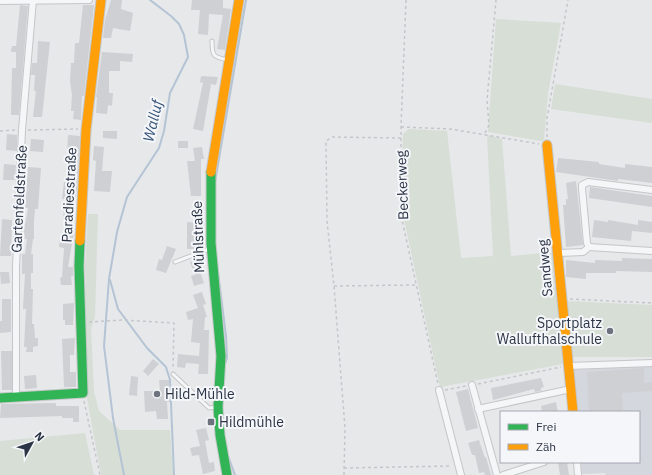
<svg xmlns="http://www.w3.org/2000/svg" width="652" height="475" font-family="'IBM Plex Sans',sans-serif">
<style>
.built{fill:#d4d7dd}
.green{fill:#d6ded6}
.lines{fill:none;stroke-linecap:round;stroke-linejoin:round}
.stream{stroke:#b4c4d5;stroke-width:2}
.building{fill:#ced0d3}
.lane-casing{stroke:#c4c6c8;stroke-width:5}
.street-casing{stroke:#c4c6c8;stroke-width:8}
.fast-casing{stroke:#c4c6c8;stroke-width:11}
.slow-casing{stroke:#c4c6c8;stroke-width:11}
.path{stroke:#c5c6ca;stroke-width:1.5;stroke-dasharray:3 3;stroke-linecap:butt}
.lane{stroke:#f5f6f7;stroke-width:3}
.street{stroke:#f5f6f7;stroke-width:6}
.fast{stroke:#30b455;stroke-width:9}
.slow{stroke:#ff9f0a;stroke-width:9}
.poi-dot{fill:#6c737f;stroke:#f4f6f9;stroke-width:1.5}
.labels{text-anchor:middle;stroke-width:4;stroke-linejoin:round;paint-order:stroke}
.street-label{font-size:14px;fill:#2b3445;stroke:#f4f6f9}
.poi-label{font-size:14px;fill:#2b3445;stroke:#f4f6f9;text-anchor:start}
.water-label{font-size:15px;font-style:italic;fill:#34527a;stroke:#f4f6f9}
</style>
<rect width="100%" height="100%" fill="#e6e8ea"/>
<path class="built" d="M652,366V475H606L605,473L582,474L581,462H639V412H575L570,370Z"/>
<g class="green">
<path d="M496,19L561,23L548,93L544,140L541,141L488,132Z"/>
<path d="M555,84L652,99V123L551,109Z"/>
<path d="M409,129L447,131L461,258L493,256L487,135L502,139L511,256L555,252L561,317L563,364L440,387L404,219L402,193L403,134Z"/>
<path d="M88,214H98L95,316L91,329L94,391L99,411L120,430H170L173,475H101L87,398L85,268Z"/>
<path d="M566,301L652,305V357H571Z"/>
<path d="M85,433L94,475H0V441Z"/>
</g>
<g class="lines">
<g class="stream">
<path d="M215,182L246,0"/>
<path d="M216,256L226,336L227,358L225,364"/>
<path d="M110,280L118,309L147,348L166,367L170,380L174,475"/>
<path d="M228,456L235,475"/>
<path d="M124,475L113,418L104,346L109,279L117,232L127,197L159,148L164,131L170,93L188,57L184,35L179,24L171,16L150,0"/>
</g>
</g>
<g class="building">
<path d="M111,0H122L121,9L133,13L130,31L113,28L111,38H103L105,20Z"/>
<path d="M192,0H223V8L231,9L225,50L217,49L223,15L209,14L208,35L198,34L200,10H191Z"/>
<path d="M20,5L28,6L19,115H11L12,68H16V52H11L12,46H16Z"/>
<path d="M83,5H94L84,96H82L81,120L73,119L74,111H71L72,95L70,81L71,63H74L75,43H79Z"/>
<path d="M38,41L50,42L42,117H33L36,91H34L35,75H31L32,63H37Z"/>
<path d="M102,52L133,54L132,62L120,61V71H109V93H113L112,106L108,105L107,114L96,113L97,97H96Z"/>
<path d="M201,76L218,77L216,85L211,84L203,131L193,129L203,83L200,82Z"/>
<path d="M103,131H117V139L103,138Z"/>
<path d="M7,134L17,135V151L6,150Z"/>
<path d="M68,135L80,136L77,189L71,231L74,232L68,267H73V276L71,277L72,285H61L60,278L62,277L64,248L59,247L60,239H62L65,219H63L65,199H62L64,182H66Z"/>
<path d="M31,139L44,140L43,152L30,151Z"/>
<rect x="178" y="141" width="10" height="7"/>
<path d="M94,146L104,147L102,171H112L110,192L94,191L96,161L93,160Z"/>
<path d="M202,147L204,159H201V196H191L187,161H195L193,148Z"/>
<path d="M558,158L599,162V164L625,168V164L652,167V183L618,179V181L556,172Z"/>
<path d="M4,164L16,165L15,180H3Z"/>
<path d="M28,167L41,168L38,209H35L34,220V239H33L31,254H33V273H31V289H33L32,324H34L35,338H38V346L33,347V352H26L27,347H24L26,309H23L25,274H22V254H25L27,239H25L24,230L28,208H25Z"/>
<path d="M576,181L583,245L566,247L563,205H566V199H568L566,183Z"/>
<path d="M590,187L652,196V207L589,198Z"/>
<path d="M2,219L12,220L11,256H0Z"/>
<path d="M594,220L608,222V220L638,225V220L652,222V233L632,231L631,241L592,237Z"/>
<path d="M187,222L199,223L197,249H187Z"/>
<path d="M167,246L176,249L166,273L156,270L159,259L162,260Z"/>
<path d="M199,258L204,270L200,271L204,283L194,286L191,276L195,275L190,262Z"/>
<path d="M622,258L652,259V272L616,271V273H586V279L566,277V260L595,263V260L622,261Z"/>
<path d="M0,272H9L10,283L1,284Z"/>
<path d="M202,292L206,304L203,305L207,317H205L204,330H209L208,374H198L199,364L186,363L185,368L177,367L178,354L199,356L200,343L191,342L193,319L188,320L186,312L198,308L193,295Z"/>
<path d="M2,299H11V332L0,333V321H2Z"/>
<path d="M74,303L73,325H65V320H63V304Z"/>
<path d="M75,338L74,355H70V372H76V387H64L62,339Z"/>
<path d="M1,351H12V390H2Z"/>
<path d="M153,359L159,364L148,376L143,371Z"/>
<path d="M644,368V383L652,382V391L622,393L623,412H610V410L589,411L587,372Z"/>
<path d="M36,375L37,388L25,389L24,376Z"/>
<path d="M131,376L138,377L137,396L129,395Z"/>
<path d="M541,378L544,387L541,388V391L535,392L534,389L493,400L491,388Z"/>
<path d="M159,380H169L170,402H167L168,419H157L156,411L145,412L144,391H160Z"/>
<path d="M468,389L478,428L466,431L456,392Z"/>
<path d="M556,402L558,412H542L541,406Z"/>
<path d="M56,403V406H79V422H73V418H62V416L0,418L1,404Z"/>
<path d="M206,428L209,440L205,441L209,463L214,462L215,471L203,474L199,455L192,456L190,448L200,446L196,430Z"/>
<path d="M479,440L485,458L486,457L491,475H485L484,472L479,473L475,455H472L468,443Z"/>
<path d="M558,462H567L569,475H560Z"/>
</g>
<g class="lines">
<defs>
<g id="lane">
<path d="M212,41C212,56 213,57 228,60"/>
<path d="M175,262L209,249"/>
<path d="M173,374L209,408L217,407"/>
</g>
<g id="street">
<path d="M0,1L89,0"/>
<path d="M652,190L588,182L582,185V188L587,243L589,247L652,251"/>
<path d="M560,253L583,252L589,247"/>
<path d="M569,366L652,363"/>
<path d="M472,385L497,475"/>
<path d="M439,390L461,475"/>
<path d="M16,398V267L22,130L33,0"/>
<path d="M478,409L571,389"/>
<path d="M577,462L578,475"/>
<path d="M503,475L544,462"/>
</g>
<g id="fast">
<path d="M211,172V243L221,356L218,407L220,435L227,475"/>
<path d="M0,398L83,393L79,266L80,241"/>
</g>
<g id="slow">
<path d="M547,145L573,412"/>
<path d="M211,172L239,0"/>
<path d="M80,241L86,130L101,0"/>
</g>
</defs>
<use href="#lane" class="lane-casing"/>
<use href="#street" class="street-casing"/>
<use href="#fast" class="fast-casing"/>
<use href="#slow" class="slow-casing"/>
<g class="path">
<path d="M406,0L401,127V215L438,384"/>
<path d="M401,127L450,129L539,144"/>
<path d="M28,130L78,129"/>
<path d="M0,131L16,130"/>
<path d="M485,133L489,125L487,100L496,0"/>
<path d="M547,137V118L568,0"/>
<path d="M334,286L415,285"/>
<path d="M570,299L652,303"/>
<path d="M89,322L123,320L174,323L173,369"/>
<path d="M478,384L561,367"/>
<path d="M445,390L466,386"/>
<path d="M84,401L100,475"/>
<path d="M344,468L452,466"/>
<path d="M344,475L345,428L334,286L327,221L326,141L332,137L401,138"/>
</g>
<use href="#lane" class="lane"/>
<use href="#street" class="street"/>
<use href="#fast" class="fast"/>
<use href="#slow" class="slow"/>
</g>
<g class="poi-dot">
<circle cx="610" cy="331" r="4"/>
<circle cx="157" cy="394" r="4"/>
<rect x="207" y="418" width="8" height="8" rx="2"/>
</g>
<g class="labels">
<g class="street-label">
<text transform="translate(402 185) rotate(-92)" y="5">Beckerweg</text>
<text transform="translate(69 195) rotate(-87)" y="5">Paradiesstraße</text>
<text transform="translate(19 199) rotate(-87)" y="5">Gartenfeldstraße</text>
<text transform="translate(198 237) rotate(-92)" y="5">Mühlstraße</text>
<text transform="translate(545 268) rotate(-95)" y="5">Sandweg</text>
</g>
<g class="poi-label">
<text x="602" y="328" text-anchor="end">Sportplatz<tspan x="602" dy="16">Wallufthalschule</tspan></text>
<text x="165" y="399">Hild-Mühle</text>
<text x="219" y="427">Hildmühle</text>
</g>
<g class="water-label">
<text transform="translate(153 121) rotate(-77)" y="5">Walluf</text>
</g>
</g>
<rect x="500" y="411" width="140" height="52" fill="#f4f6f9" stroke="#a4a8b1"/>
<rect x="508" y="424" width="20" height="6" fill="#30b455" stroke="#a4a8b1"/>
<text x="536" y="431" font-size="12" fill="#2b3445">Frei</text>
<rect x="508" y="444" width="20" height="6" fill="#ff9f0a" stroke="#a4a8b1"/>
<text x="536" y="451" font-size="12" fill="#2b3445">Zäh</text>
<g transform="translate(32 443) rotate(50)" stroke="#f4f6f9" stroke-width="3" paint-order="stroke">
<path d="M0-3L7 15L0 10L-7 15Z" fill="#2b3445"/>
<text y="-6" font-size="11" font-weight="bold" text-anchor="middle" fill="#2b3445">N</text>
</g>
</svg>
